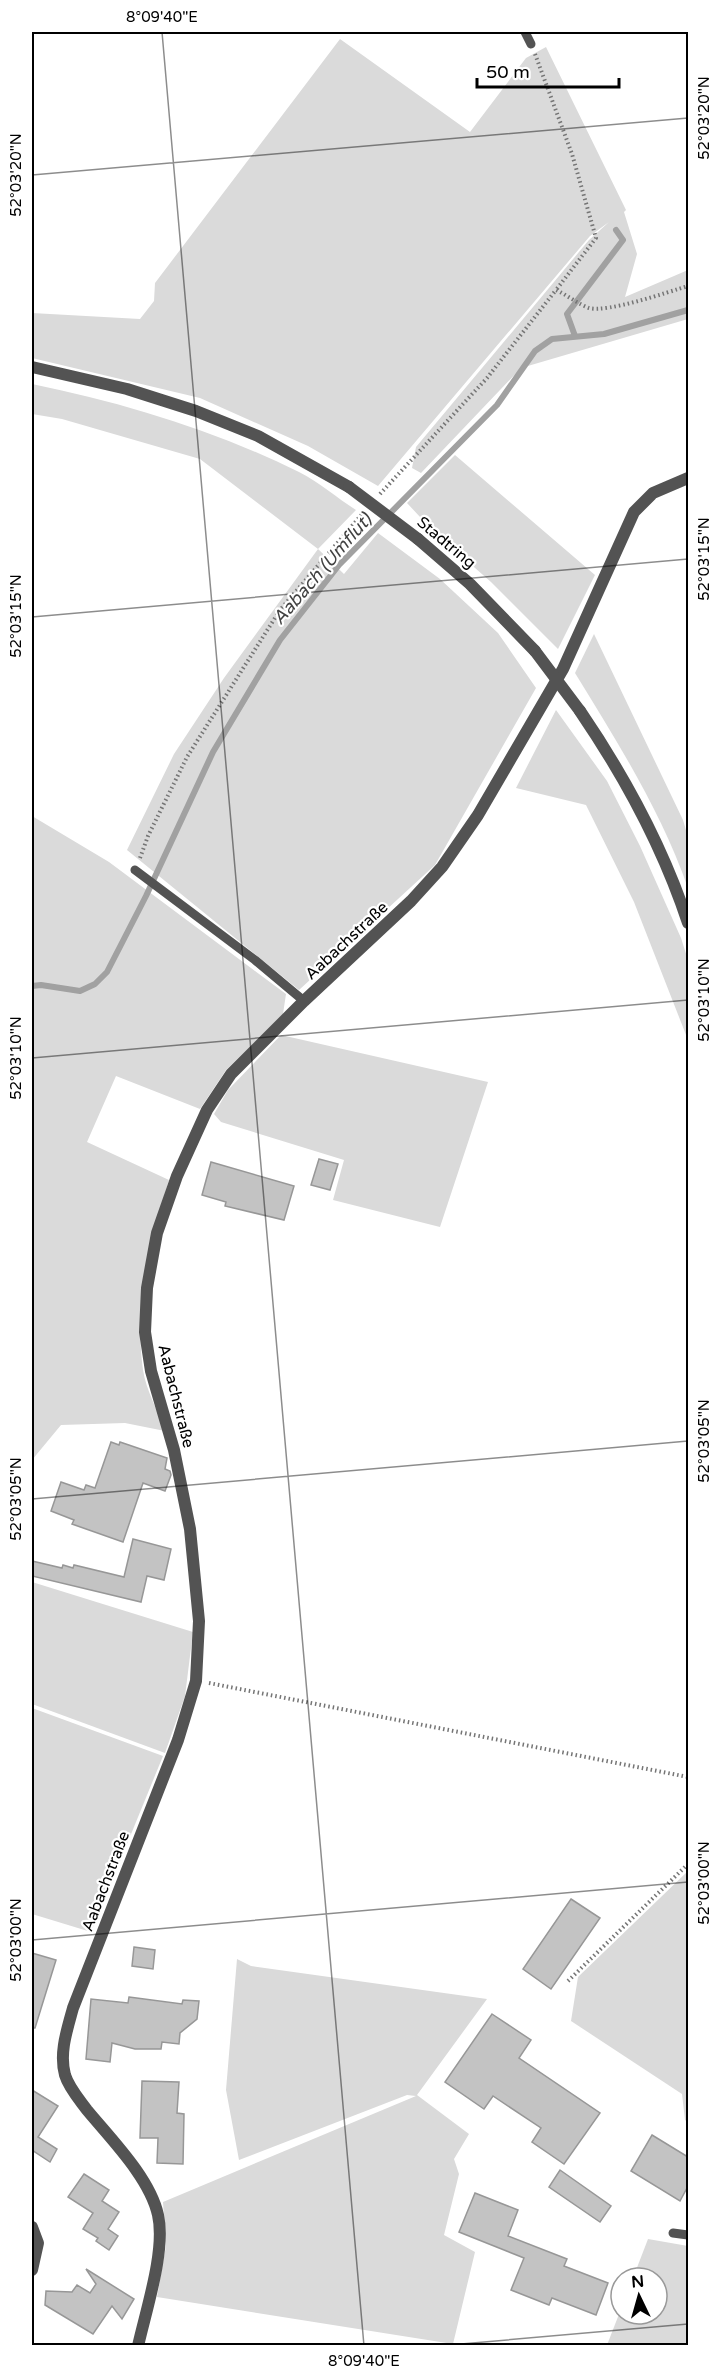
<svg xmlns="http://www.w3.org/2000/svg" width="720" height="2377" font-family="'Varela Round',sans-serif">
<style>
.green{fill:#dadada}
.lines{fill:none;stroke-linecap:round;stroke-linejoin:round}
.stream{stroke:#a1a1a1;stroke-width:6}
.building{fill:#c3c3c3;stroke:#979797;stroke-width:1.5}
.path{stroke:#757575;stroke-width:4;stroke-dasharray:1.5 3;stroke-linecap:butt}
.service{stroke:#535353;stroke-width:9}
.minor{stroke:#535353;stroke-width:12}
.tertiary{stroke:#535353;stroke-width:12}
.tertiary-bridge{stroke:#535353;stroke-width:12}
.ticks{fill:none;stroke:#000;stroke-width:1.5;stroke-opacity:0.45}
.labels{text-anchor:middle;stroke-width:4.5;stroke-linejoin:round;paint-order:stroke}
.street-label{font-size:16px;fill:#000;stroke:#fff}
.water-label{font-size:18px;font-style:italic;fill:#424242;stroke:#fff}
.neatline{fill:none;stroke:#000;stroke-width:2}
.ticks-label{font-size:15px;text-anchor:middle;fill:#000}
</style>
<rect width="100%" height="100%" fill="#fff"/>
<g class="green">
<path d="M340,39L470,132L526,58L546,47L626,210L624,212L637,254L625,297L688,270V319L521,368L421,473L412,468L416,447L589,240L609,222L590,236L378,486L308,446L200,398L32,358V313L140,319L154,301L155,283Z"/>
<path d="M32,384C124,403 214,430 299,472C319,482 337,498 356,510L318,549L344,574L378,533L440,579L498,633L536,688L435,865L299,990L127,850L174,754L224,678L318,549L200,459L62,419L32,414Z"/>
<path d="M455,455L595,575L558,649L491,582L434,532L407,503Z"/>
<path d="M594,634L683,820L688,837V888C661,811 618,743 575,673Z"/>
<path d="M556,710L607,781L640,846L681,938L688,960V1040L634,902L586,805L516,788Z"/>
<path d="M32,816L109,862L286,994L283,1014L226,1070L200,1109L116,1076L87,1142L169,1180C149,1242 134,1305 143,1370C146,1390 158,1411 165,1431L125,1423L61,1425L32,1460Z"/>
<path d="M281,1035L488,1082L440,1227L333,1200L344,1160L221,1122L214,1114L228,1090Z"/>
<path d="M32,1582L193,1632L185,1696L165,1753L32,1704Z"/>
<path d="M32,1708L163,1756L91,1932L32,1914Z"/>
<path d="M688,1871V2122L685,2120L682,2094L571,2021L578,1977Z"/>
<path d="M237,1959L251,1966L487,1999L417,2095L469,2134L454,2159L459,2174L444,2235L475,2252L453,2344L157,2297L166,2246L163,2202L416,2096L407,2095L239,2160L226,2090Z"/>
<path d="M648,2239L688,2246V2345H607L621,2309V2314H657V2278H633Z"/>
</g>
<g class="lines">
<g class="stream">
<path d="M575,336L567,314L623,240L616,230"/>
<path d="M32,986L41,985L80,991L95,984L107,972L146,896L213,752L280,640L339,565L497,405L535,351L552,339L604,334L688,310"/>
</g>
</g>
<g class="building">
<path d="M319,1159L338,1164L330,1190L311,1185Z"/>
<path d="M211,1162L294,1186L284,1220L225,1206L226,1202L202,1195Z"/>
<path d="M111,1442L119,1445L120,1442L167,1458L165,1469L170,1471L171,1475L165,1491L143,1483L123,1542L72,1524L74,1520L51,1511L61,1482L84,1490L86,1485L95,1488Z"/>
<path d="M133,1539L171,1549L164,1580L147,1576L141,1602L32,1576V1561L62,1568L63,1565L73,1568L74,1565L124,1577Z"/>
<path d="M571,1899L600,1918L551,1989L523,1969Z"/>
<path d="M134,1947L155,1950L153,1969L132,1966Z"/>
<path d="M32,1953L56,1960L35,2028H32Z"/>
<path d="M129,1997L182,2004L183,2000L199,2001L197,2019L180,2033L179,2044L162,2042L161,2049H135L112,2043L110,2062L86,2059L91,1999L128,2003Z"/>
<path d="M492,2014L531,2040L519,2058L600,2113L564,2164L532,2142L541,2128L493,2096L484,2109L445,2082Z"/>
<path d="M142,2081L179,2082L177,2113L184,2114L183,2164L157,2163L158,2138H140Z"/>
<path d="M32,2090L58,2106L38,2137L57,2149L50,2162L32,2150Z"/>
<path d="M652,2135L688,2157V2186L680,2201L631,2171Z"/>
<path d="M560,2170L611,2206L600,2222L549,2187Z"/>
<path d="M84,2174L109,2190L102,2201L119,2212L108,2229L118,2236L109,2250L96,2241L98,2238L83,2229L93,2213L68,2197Z"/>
<path d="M475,2193L518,2210L508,2236L567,2259L564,2266L608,2283L596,2315L552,2298L549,2305L511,2290L524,2258L459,2232Z"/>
<path d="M86,2269L134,2299L122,2319L112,2306L93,2334L45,2305L46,2291L72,2292L77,2285L90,2293L96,2284Z"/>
</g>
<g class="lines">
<g class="path">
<path d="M535,54L572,154L596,238L556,290"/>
<path d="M380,494L487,378L556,290C567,295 578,304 589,308C607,313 668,292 688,286"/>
<path d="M140,858L148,836L187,757L280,610L363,513"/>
<path d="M209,1683L688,1777"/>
<path d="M568,1981L688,1864"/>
</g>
<g class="service">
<path d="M525,32L531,44"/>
<path d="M135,870L255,960L304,1001"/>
<path d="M673,2233L688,2235"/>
</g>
<g class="minor">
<path d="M32,2227L38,2243L32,2270"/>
<path d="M138,2346C146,2310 166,2250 158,2215C150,2178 111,2139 87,2110C79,2099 69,2088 65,2075C59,2053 67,2030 73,2008L178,1740L196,1681L199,1621L190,1529L174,1450L151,1371L145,1332L147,1288L157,1233L177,1176L207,1110L231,1074L304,1001L411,901L442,867L478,815L563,669L634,512L653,493L688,478"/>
</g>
<g class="tertiary">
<path d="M32,367L127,389L196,411L258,436L349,487"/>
<path d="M418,539L470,584L535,651"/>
<path d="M580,711C625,777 663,847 688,923"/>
</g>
<g class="tertiary-bridge">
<path d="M349,487L418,539"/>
<path d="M535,651L580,711"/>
</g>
</g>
<path class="ticks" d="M162,32L364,2346M32,175L688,118M32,617L688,559M32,1058L688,1000M32,1499L688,1441M32,1940L688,1882M438,2346L688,2324"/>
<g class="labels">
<g class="street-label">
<text transform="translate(447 542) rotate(40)" y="6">Stadtring</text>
<text transform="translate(346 940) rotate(-43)" y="6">Aabachstraße</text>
<text transform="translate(177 1396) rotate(76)" y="6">Aabachstraße</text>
<text transform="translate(105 1881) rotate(-69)" y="6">Aabachstraße</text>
</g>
<g class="water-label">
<text transform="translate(322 569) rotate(-49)" y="6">Aabach (Umflut)</text>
</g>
</g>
<rect width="720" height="2377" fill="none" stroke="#ffffff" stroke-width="66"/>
<g transform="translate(639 2296) rotate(355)"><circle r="28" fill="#ffffff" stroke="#999999" stroke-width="1.5"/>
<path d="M0-4.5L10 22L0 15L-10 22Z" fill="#000000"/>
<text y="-9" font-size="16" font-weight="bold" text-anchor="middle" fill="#000000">N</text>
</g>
<path d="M477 78v9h142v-9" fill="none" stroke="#000000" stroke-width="3"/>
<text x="486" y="78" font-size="18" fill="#000000" stroke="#ffffff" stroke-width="4.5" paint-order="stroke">50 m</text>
<rect x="33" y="33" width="654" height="2311" class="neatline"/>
<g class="ticks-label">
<text x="162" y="22">8°09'40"E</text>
<text transform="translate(704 118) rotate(-90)" y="5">52°03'20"N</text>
<text transform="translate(16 175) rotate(-90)" y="5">52°03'20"N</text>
<text transform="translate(704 559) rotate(-90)" y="5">52°03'15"N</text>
<text transform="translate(16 616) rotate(-90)" y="5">52°03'15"N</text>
<text transform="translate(704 1000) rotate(-90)" y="5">52°03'10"N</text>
<text transform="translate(16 1058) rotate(-90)" y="5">52°03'10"N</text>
<text transform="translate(704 1441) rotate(-90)" y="5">52°03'05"N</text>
<text transform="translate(16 1499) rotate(-90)" y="5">52°03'05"N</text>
<text transform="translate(704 1883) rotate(-90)" y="5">52°03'00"N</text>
<text transform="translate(16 1940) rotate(-90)" y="5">52°03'00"N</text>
<text x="364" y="2366">8°09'40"E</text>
</g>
</svg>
